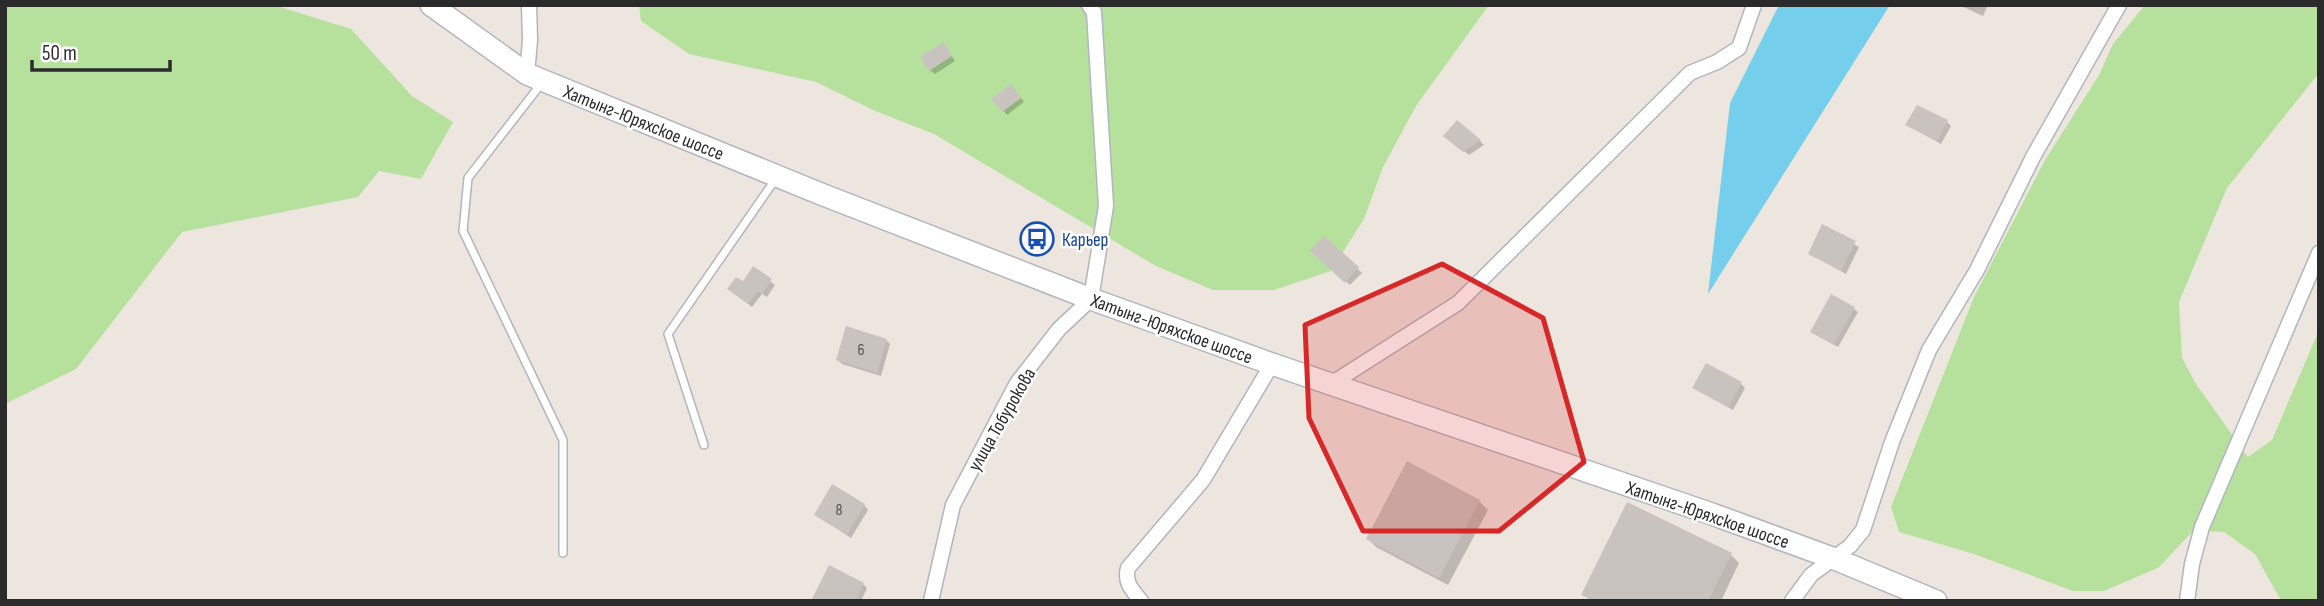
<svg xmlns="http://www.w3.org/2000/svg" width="2324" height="606" font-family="'Sofia Sans Condensed',sans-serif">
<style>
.green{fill:#b6e19d}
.water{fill:#75ceeb}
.shadow{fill:#0003}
.building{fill:#c8c3be}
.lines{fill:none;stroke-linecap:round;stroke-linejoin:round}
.lane-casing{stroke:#b2b5be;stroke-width:10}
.street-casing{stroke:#b2b5be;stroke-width:17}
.secondary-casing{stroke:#b2b5be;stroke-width:24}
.lane{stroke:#fff;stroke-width:7}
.street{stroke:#fff;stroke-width:14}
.secondary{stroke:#fff;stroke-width:21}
.marked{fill:#d62828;fill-opacity:0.2;stroke:#d62828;stroke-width:5;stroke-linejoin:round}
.labels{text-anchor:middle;stroke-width:5;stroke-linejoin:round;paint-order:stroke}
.number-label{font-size:16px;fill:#525150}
.street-label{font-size:19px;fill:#2b2b2b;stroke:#fff}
.transit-label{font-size:19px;fill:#164399;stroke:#fff;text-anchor:start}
</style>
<rect width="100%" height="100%" fill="#ede6de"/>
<g class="green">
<path d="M5,5H274L351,29L412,96L453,122L421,179L379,171L358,197L182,232L76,369L5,404Z"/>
<path d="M639,5H1489L1416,106L1383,167L1364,219L1331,271L1274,290H1213L1156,266L934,134L873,110L816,82L689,54L641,21Z"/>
<path d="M2145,5H2319V73L2227,188L2179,302L2182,358L2196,384L2248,457L2272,440L2319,330V601H2281L2255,554L2224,532L2194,530L2158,568L2104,591H2073L1974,554L1899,532L1891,507L1974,297L2045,160L2099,75L2113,44Z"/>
</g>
<path class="water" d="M1779,5H1890L1708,294L1730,103Z"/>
<g class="shadow">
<path d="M1959,5H1988L1983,16Z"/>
<path d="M947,49L955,61L935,74L930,70Z"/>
<path d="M1015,90L1024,102L1007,115L994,99Z"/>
<path d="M1918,108L1947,122L1951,126L1941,144L1907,125Z"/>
<path d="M1457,123L1480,141L1484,145L1469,155L1450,140Z"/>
<path d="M1823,226L1859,247L1846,274L1810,254Z"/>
<path d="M1324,238L1362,273L1350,285L1312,251Z"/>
<path d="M753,269L775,285L767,297L762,294L752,307L729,289L743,284Z"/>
<path d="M1853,308L1858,312L1838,347L1812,331Z"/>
<path d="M886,340L890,344L881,376L842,364L837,359Z"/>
<path d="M1741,384L1745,388L1733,410L1694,388Z"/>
<path d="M1479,501L1488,510L1448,585L1376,547L1368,539Z"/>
<path d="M864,505L868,510L851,538L816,515Z"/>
<path d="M1731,555L1739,563L1721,601H1590L1584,594Z"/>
<path d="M863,584L867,588L861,601H815Z"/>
</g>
<g class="building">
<path d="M944,42L952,56L929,71L920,57Z"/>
<path d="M1011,84L1021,98L1002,112L991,99Z"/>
<path d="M1917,105L1948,120L1937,141L1905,125Z"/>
<path d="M1457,120L1481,140L1463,152L1443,136Z"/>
<path d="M1822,224L1856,241L1841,271L1808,254Z"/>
<path d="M1324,236L1359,267L1345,283L1310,251Z"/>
<path d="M753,266L772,279L762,294L758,291L748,304L727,289L736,277L743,281Z"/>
<path d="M1831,294L1855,307L1834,345L1810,332Z"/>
<path d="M846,326L887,339L877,373L836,360Z"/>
<path d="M1706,363L1742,382L1728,407L1692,388Z"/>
<path d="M1407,461L1480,500L1439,578L1366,539Z"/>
<path d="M832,484L865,504L847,535L814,515Z"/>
<path d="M1627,502L1732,553L1708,601H1594L1581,595Z"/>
<path d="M829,565L864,583L855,601H811Z"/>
</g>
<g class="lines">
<defs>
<g id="lane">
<path d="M541,84L468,178L463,231L563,440V553"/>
<path d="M704,445L668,334L777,177"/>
</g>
<g id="street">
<path d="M527,74L530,40L529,5"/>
<path d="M1331,384L1458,303L1690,73L1717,62L1739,48L1754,5"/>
<path d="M931,601L953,505L1017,383L1059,329L1091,299L1106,206L1094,12L1089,5"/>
<path d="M1141,601C1132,590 1124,582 1128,568L1203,480L1272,364"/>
<path d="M1792,601L1811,575L1850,546L1863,530L1892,442L1929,350L1977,270L2033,157L2119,5"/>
<path d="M2187,601L2192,564L2202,527L2319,253"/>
</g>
<path id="secondary" d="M431,5L527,74L821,194L1091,299L1272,364L1712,514L1835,559L1936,601"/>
</defs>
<use href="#lane" class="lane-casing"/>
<use href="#street" class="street-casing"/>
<use href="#secondary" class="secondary-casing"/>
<use href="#lane" class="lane"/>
<use href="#street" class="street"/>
<use href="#secondary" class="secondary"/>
</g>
<path class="marked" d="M1442,264L1543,318L1584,462L1499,531H1363L1309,418L1305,325Z"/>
<defs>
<symbol id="bus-ring" viewBox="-11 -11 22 22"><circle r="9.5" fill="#fff" stroke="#1a4fb4" stroke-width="1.5"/><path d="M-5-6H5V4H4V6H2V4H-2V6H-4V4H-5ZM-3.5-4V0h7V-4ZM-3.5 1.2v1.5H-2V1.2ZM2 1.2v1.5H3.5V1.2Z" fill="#1a4fb4"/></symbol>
</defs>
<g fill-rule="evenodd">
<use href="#bus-ring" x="1018" y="220" width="38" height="38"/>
</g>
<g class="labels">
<g class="number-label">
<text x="861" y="355">6</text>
<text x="839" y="515">8</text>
</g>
<g class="street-label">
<text transform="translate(644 122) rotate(22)" y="7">Хатынг-Юряхское шоссе</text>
<text transform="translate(1172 328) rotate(20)" y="7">Хатынг-Юряхское шоссе</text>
<text transform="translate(1001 419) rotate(-60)" y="7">улица Тобурокова</text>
<text transform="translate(1708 514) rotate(19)" y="7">Хатынг-Юряхское шоссе</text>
</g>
<g class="transit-label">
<text x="1062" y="246">Карьер</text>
</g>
</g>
<rect width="2324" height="606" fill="none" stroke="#2b2b2b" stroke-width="14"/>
<path d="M32 60v10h138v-10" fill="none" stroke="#2b2b2b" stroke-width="3.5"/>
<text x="42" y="60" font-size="21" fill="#2b2b2b" stroke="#ffffff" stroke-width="5" paint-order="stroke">50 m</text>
</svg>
